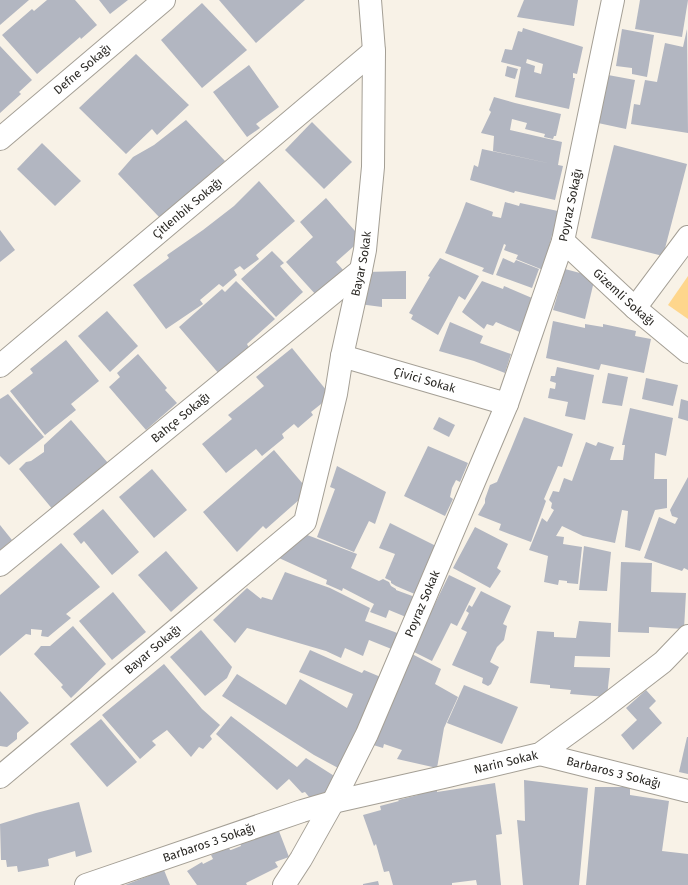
<svg xmlns="http://www.w3.org/2000/svg" width="688" height="885" font-family="'Fira Sans',sans-serif">
<style>
.green{fill:#fed68c}
.building{fill:#b2b6c1;fill-rule:evenodd}
.lines{fill:none;stroke-linecap:round;stroke-linejoin:round}
.minor-casing{stroke:#a49f95;stroke-width:24}
.minor{stroke:#fff;stroke-width:22}
.labels{text-anchor:middle;stroke-width:3;stroke-linejoin:round;paint-order:stroke}
.street-label{font-size:12px;fill:#2a2824;stroke:#fff}
</style>
<rect width="100%" height="100%" fill="#f8f2e7"/>
<path class="green" d="M688,276V319L668,305Z"/>
<g class="building">
<path d="M0,0H29L0,25Z"/>
<path d="M47,0H75L97,25L81,39L80,37L37,74L2,35L32,9L34,11Z"/>
<path d="M99,0H128L110,14Z"/>
<path d="M219,0H305L256,43Z"/>
<path d="M524,0H578L574,26L517,17Z"/>
<path d="M640,0H688L682,37L635,29Z"/>
<path d="M202,3L247,50L202,88L161,40Z"/>
<path d="M523,28L583,47L577,74L573,73V78H575L569,109L515,97L521,67L501,62L505,49L512,50L518,31L522,32ZM527,59L543,64L541,74L534,72L535,66L526,63Z"/>
<path d="M622,29L654,35L647,77L632,74V68L616,66Z"/>
<path d="M687,29L688,133L631,124L634,104L640,105L645,80L657,82L665,43L683,47Z"/>
<path d="M0,46L32,80L19,92L21,94L0,113Z"/>
<path d="M136,54L189,105L157,135L152,129L126,154L79,108Z"/>
<path d="M249,65L279,107L256,124L260,128L247,137L213,92Z"/>
<path d="M507,66L518,69L515,79L505,76Z"/>
<path d="M608,75L635,80L626,129L598,123Z"/>
<path d="M494,97L515,103L561,114L556,136H554L553,139L544,137L545,134L525,129L527,123L512,119L510,130L562,142L558,165L563,166L555,200L515,191L514,193L470,180L474,165L478,167L482,149L552,164L493,151L494,136L481,133L491,112L489,110Z"/>
<path d="M186,120L225,161L160,218L118,174L133,157L154,145Z"/>
<path d="M312,122L352,162L324,189L285,150Z"/>
<path d="M42,143L81,181L55,206L17,169Z"/>
<path d="M614,145L687,164L663,256L591,238Z"/>
<path d="M259,181L295,221L256,255L259,259L244,270L240,266L234,270L237,275L223,287L219,284L200,300L203,304L166,329L133,285L169,258L167,255L203,230L234,206Z"/>
<path d="M326,198L362,239L336,262L344,271L317,296L286,262L313,237L300,222Z"/>
<path d="M466,202L493,212L492,216L501,218L505,202L519,206L520,203L558,211L555,235H552L543,270L516,259L518,255L504,250L506,245L504,244L493,275L482,271L484,268L445,253L460,218Z"/>
<path d="M0,230L15,250L0,262Z"/>
<path d="M272,251L284,263L280,266L303,292L276,317L241,279Z"/>
<path d="M440,258L479,276L465,300L459,296L438,335L411,319L413,315L409,313L430,277L428,276Z"/>
<path d="M503,258L514,263L516,260L539,269L532,288L496,275Z"/>
<path d="M565,269L595,277L585,319L553,310Z"/>
<path d="M406,271V299H382V307L359,304L366,272Z"/>
<path d="M236,281L275,319L247,344L250,350L220,375L179,327L222,289L225,292Z"/>
<path d="M482,281L503,289L504,286L532,298L522,333L496,322L493,326L487,324L484,329L462,312Z"/>
<path d="M107,311L138,346L110,372L78,336Z"/>
<path d="M553,321L585,328V324L603,327V324L636,331L635,336L651,339L644,373L601,364L599,370L546,358Z"/>
<path d="M450,322L483,336L480,343L511,354L505,373L474,361L439,351Z"/>
<path d="M66,340L99,381L71,404L76,410L45,435L10,391L33,373L30,369Z"/>
<path d="M292,348L331,396L311,412L313,415L298,428L294,424L282,434L284,438L262,456L256,449L226,473L202,444L232,419L228,415L264,386L256,377Z"/>
<path d="M138,354L167,388L165,390L177,403L146,430L109,387L120,377L117,373Z"/>
<path d="M557,367L594,375L585,420L565,416L568,402L548,398L550,388L555,389L556,383L550,381L551,376H555Z"/>
<path d="M608,373L628,377L622,406L602,403Z"/>
<path d="M646,378L678,385L673,406L642,399Z"/>
<path d="M8,394L44,437L9,465L0,456V399Z"/>
<path d="M681,399L688,401V421L678,418Z"/>
<path d="M630,408L673,418L666,456L655,453L654,479H667V508L655,510L640,551L625,547L628,511L622,510L615,543L583,536L562,526L556,536L564,537L563,544L582,547L578,584L567,583V581L559,580L558,585L544,582L548,556L529,550L542,518L547,522L554,510L551,508L552,503L549,500L553,491L559,492L564,478L572,481L586,442L596,446L598,442L614,447L610,460H623L625,445H622Z"/>
<path d="M439,417L455,425L449,437L433,429Z"/>
<path d="M524,417L573,434L562,467L558,466L544,499L546,501L531,542L499,530L501,524L478,515L485,503V499L490,485L497,482L511,449Z"/>
<path d="M71,420L108,463L54,511L19,469L26,462L31,461L44,452V445Z"/>
<path d="M428,446L468,463L460,482L456,480L452,488L450,497L453,499L445,516L404,496Z"/>
<path d="M274,450L309,491L266,529L263,526L237,552L203,512Z"/>
<path d="M337,466L386,492L375,524L369,521L354,552L317,537L335,489L330,487Z"/>
<path d="M152,469L187,510L154,538L119,497Z"/>
<path d="M688,477V570L684,568L682,571L644,558L659,517L675,524L678,518L672,516L670,510Z"/>
<path d="M103,509L139,552L112,575L84,541L81,544L73,534Z"/>
<path d="M390,523L438,547L417,595L396,586L391,583V581L385,578L395,554L379,548Z"/>
<path d="M0,525L12,540L0,550Z"/>
<path d="M475,527L508,544L497,568L501,571L490,588L453,568Z"/>
<path d="M302,533L357,554L351,568L379,581L383,579L389,582L391,586L396,589V590L415,597L406,617L389,610L386,618L370,612L374,604L343,588L342,591L326,584L327,580L279,558Z"/>
<path d="M61,543L100,587L66,614L71,618L48,637L41,636L42,630L31,629V635L26,634L0,656V595Z"/>
<path d="M584,546L611,552L607,591L579,590Z"/>
<path d="M166,551L198,588L171,612L138,575Z"/>
<path d="M621,562L652,563L651,592L686,593L684,629L649,627V633L618,632Z"/>
<path d="M285,572L330,588L370,608L365,621L400,634L394,650L369,640L363,656L345,648L341,658L326,651L247,628L235,643L213,620L247,588L261,599L262,597L272,600Z"/>
<path d="M449,575L476,588L457,626L451,623L432,661L412,651Z"/>
<path d="M481,591L511,606L503,624L507,626L504,640L497,647L490,662L499,667L491,684L488,686L482,683L483,678L452,665L467,632L461,629L469,613L466,611L469,605L472,607Z"/>
<path d="M113,592L146,632L112,660L79,621Z"/>
<path d="M579,621L611,623L610,657L575,656L574,667L610,668L607,697L570,694L571,690L550,688V685L530,683L537,631L554,632V637L576,638Z"/>
<path d="M73,626L106,664L71,698L61,687L63,685L34,654L41,646H50Z"/>
<path d="M201,630L232,667L227,678L205,696L170,657Z"/>
<path d="M310,650L362,673L364,670L383,678L340,769L314,755L222,696L237,674L286,705L300,679L347,708L353,694L299,672Z"/>
<path d="M412,654L441,669L435,684L458,697L444,728L437,768L397,759L402,750L384,744L383,748L370,744Z"/>
<path d="M164,664L202,709L220,725L210,736L212,739L203,749L199,747L191,757L167,730L152,741L156,745L140,759L102,715Z"/>
<path d="M464,685L518,707L502,744L447,723Z"/>
<path d="M646,690L656,701L649,708L662,723L633,750L621,735L637,720L626,708Z"/>
<path d="M0,691L29,723L17,733V739L7,747L0,746Z"/>
<path d="M231,716L297,767L306,758L339,779L314,803L305,792L302,793L289,779L277,790L216,734Z"/>
<path d="M101,719L137,762L107,787L70,744Z"/>
<path d="M687,737H688V774L679,772Z"/>
<path d="M524,780L588,788L579,885H523L517,820L525,821Z"/>
<path d="M495,783L502,834L496,835L501,885H477L476,880L452,883V885H393L389,871L384,872L376,844L374,846L363,815L381,810L380,806L399,801L398,800L418,795V792L437,788V792Z"/>
<path d="M595,787H630V795L669,801L662,851L688,854V885H586Z"/>
<path d="M79,802L92,852L76,857L75,851L48,859L49,866L18,872L17,866L7,867L6,860H1L0,824L36,813Z"/>
<path d="M277,826L289,857L275,862L278,867L246,883L247,885H197L187,871L202,862L203,864L213,859L211,855L228,846L230,850H231L241,846L240,843Z"/>
<path d="M164,870L170,885H125Z"/>
<path d="M378,881L379,885H363V884Z"/>
</g>
<g class="lines">
<defs>
<g id="minor">
<path id="s1" d="M0,139L164,0"/>
<path id="s2" d="M563,241L635,308L688,352"/>
<path d="M635,308L688,237"/>
<path id="s3" d="M342,356L507,404"/>
<path id="s4" d="M0,366L374,51"/>
<path id="s5" d="M0,565L361,270"/>
<path id="s6" d="M540,754L688,791"/>
<path id="s7" d="M0,777L305,522L336,394L342,356L361,270L365,250L373,167L374,51L370,0"/>
<path id="s8" d="M86,885L302,811L333,802L448,776L540,754L598,712L663,662L688,636"/>
<path id="s9" d="M284,885L301,859L333,802L367,734L507,404L563,241L613,0"/>
</g>
</defs>
<use href="#minor" class="minor-casing"/>
<use href="#minor" class="minor"/>
</g>
<g class="labels">
<g class="street-label">
<text dy="4" stroke="none"><textPath href="#s1" startOffset="108">Defne Sokağı</textPath></text>
<text dy="4" stroke="none"><textPath href="#s9" startOffset="740">Poyraz Sokağı</textPath></text>
<text dy="4" stroke="none"><textPath href="#s4" startOffset="245">Çitlenbik Sokağı</textPath></text>
<text dy="4" stroke="none"><textPath href="#s7" startOffset="662">Bayar Sokak</textPath></text>
<text dy="4" stroke="none"><textPath href="#s2" startOffset="83">Gizemli Sokağı</textPath></text>
<text dy="4" stroke="none"><textPath href="#s3" startOffset="86">Çivici Sokak</textPath></text>
<text dy="4" stroke="none"><textPath href="#s5" startOffset="233">Bahçe Sokağı</textPath></text>
<text dy="4" stroke="none"><textPath href="#s9" startOffset="314">Poyraz Sokak</textPath></text>
<text dy="4" stroke="none"><textPath href="#s7" startOffset="199">Bayar Sokağı</textPath></text>
<text dy="4" stroke="none"><textPath href="#s8" startOffset="438">Narin Sokak</textPath></text>
<text dy="4" stroke="none"><textPath href="#s6" startOffset="76">Barbaros 3 Sokağı</textPath></text>
<text dy="4" stroke="none"><textPath href="#s8" startOffset="130">Barbaros 3 Sokağı</textPath></text>
</g>
</g>
</svg>
